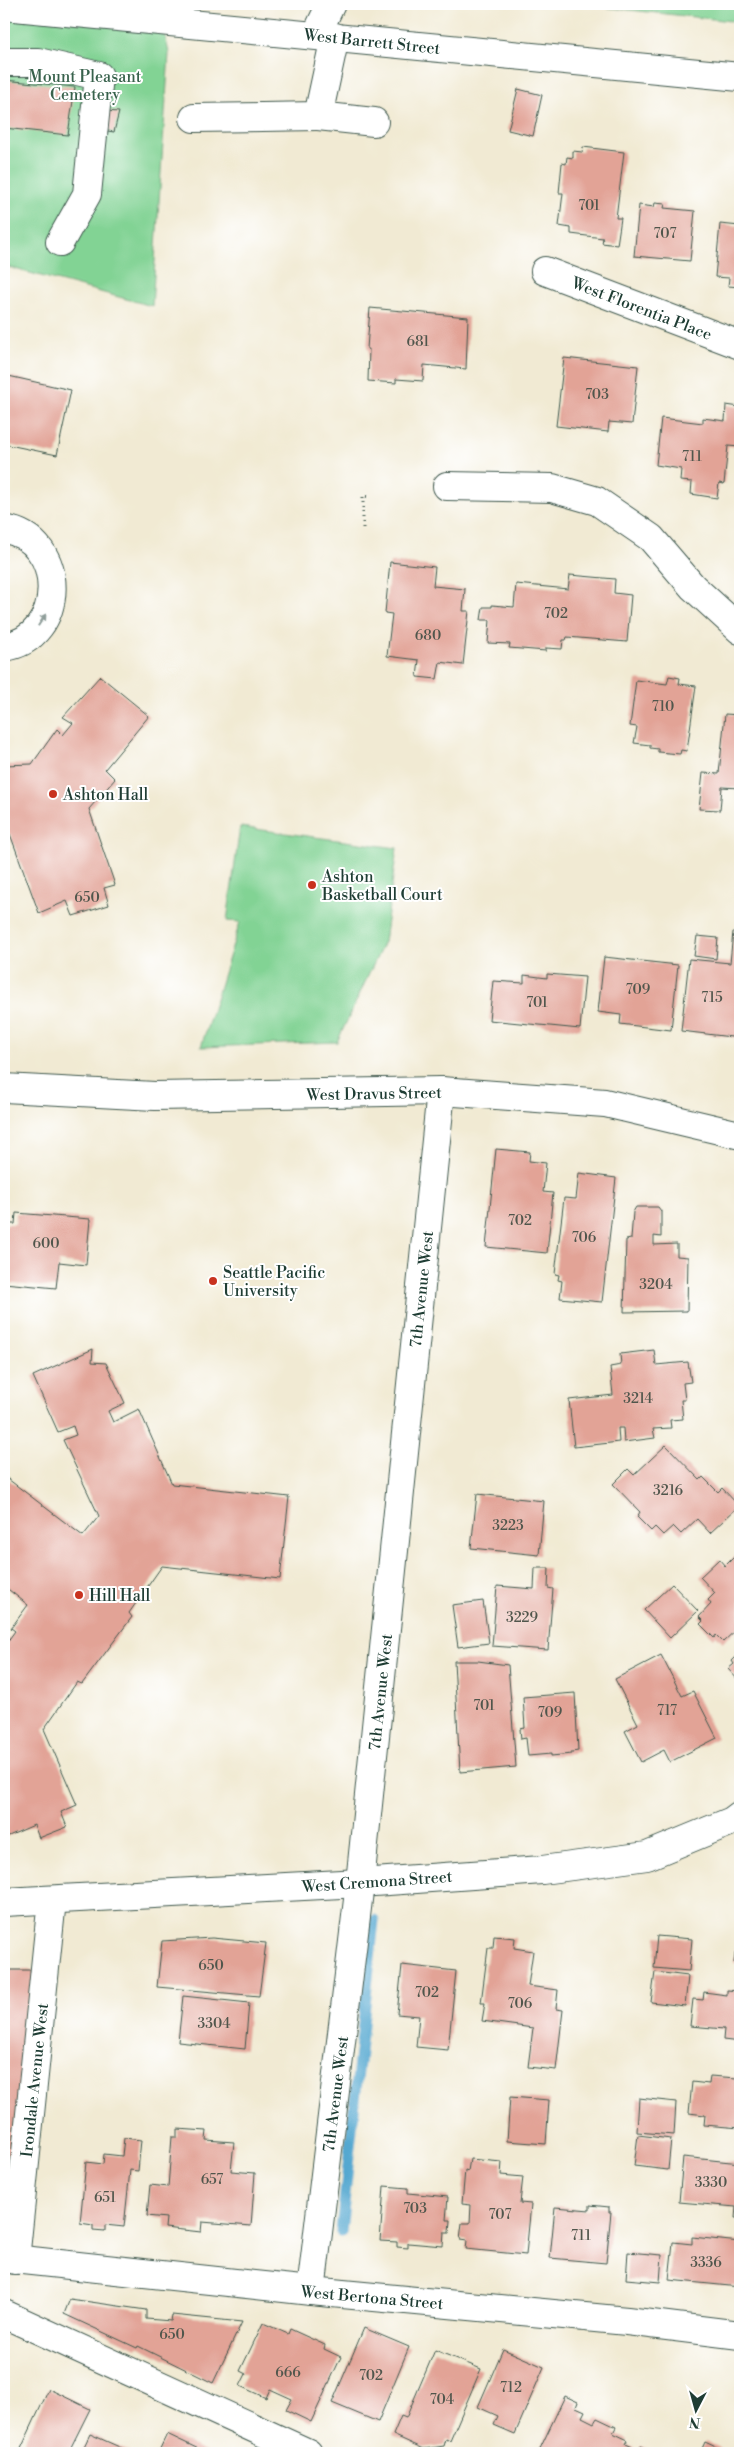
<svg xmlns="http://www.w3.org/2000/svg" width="744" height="2457" font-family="'Libre Bodoni',serif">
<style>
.green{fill:#82d394;stroke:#508864}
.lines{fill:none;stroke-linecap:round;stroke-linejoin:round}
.stream{stroke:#55a8d0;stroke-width:11}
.building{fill:#e2a396}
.minor-casing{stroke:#3e574c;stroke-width:30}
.path{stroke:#3e574c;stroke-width:3;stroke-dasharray:1 4;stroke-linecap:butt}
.minor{stroke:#fff;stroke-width:28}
.oneway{fill:#8f9e9a}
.poi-dot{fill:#c8321e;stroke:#fff;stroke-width:2}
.labels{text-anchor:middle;stroke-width:4;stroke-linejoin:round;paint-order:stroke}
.number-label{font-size:14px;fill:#50564c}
.street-label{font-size:16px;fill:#1f3d34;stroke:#fff}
.park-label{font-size:16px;fill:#38624c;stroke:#fff}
.poi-label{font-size:16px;fill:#1f3d34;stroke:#fff;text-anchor:start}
</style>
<rect width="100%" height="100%" fill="#fff"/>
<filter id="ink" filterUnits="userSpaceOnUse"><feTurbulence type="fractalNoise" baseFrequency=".02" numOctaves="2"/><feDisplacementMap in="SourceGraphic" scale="10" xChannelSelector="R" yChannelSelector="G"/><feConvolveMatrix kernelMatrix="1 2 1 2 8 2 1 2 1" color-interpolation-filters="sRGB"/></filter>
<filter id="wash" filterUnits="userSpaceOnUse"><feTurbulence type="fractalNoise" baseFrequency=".0096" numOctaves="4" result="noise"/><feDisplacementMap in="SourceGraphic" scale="20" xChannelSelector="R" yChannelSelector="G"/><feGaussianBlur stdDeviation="1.12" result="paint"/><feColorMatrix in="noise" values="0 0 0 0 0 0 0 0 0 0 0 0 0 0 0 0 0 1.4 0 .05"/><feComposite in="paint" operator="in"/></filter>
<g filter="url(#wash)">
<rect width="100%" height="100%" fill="#f1ead3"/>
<g class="green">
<path d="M4,4H158L169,53L152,306L4,266Z"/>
<path d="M575,4H740V22Z"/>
<path d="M240,827L397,848L384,942L337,1042L201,1047L240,922L227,921Z"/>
</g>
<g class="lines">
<path class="stream" d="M341,2232L374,1920"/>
</g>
<g id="blocks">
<g class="building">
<path d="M4,80L75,87L68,135L4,128Z"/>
<path d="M518,89L542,95L533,136L508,130Z"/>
<path d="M105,111L119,112L114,132L102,130Z"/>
<path d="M583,147L624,152L616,218H621L617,245L602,243L603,238L571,234V228L559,226L563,193H559L562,163L566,164L567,157L573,158V151L582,152Z"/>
<path d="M655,203L665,204L664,208L695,211L690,261L634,256L639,205L654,207Z"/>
<path d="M720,224L740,226V287L728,286L729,278L715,277Z"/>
<path d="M370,308L468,317L466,369L424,365L423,381L396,379V383L368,381L369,349H367Z"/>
<path d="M564,358L638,366L632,424L609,422L608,432L556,426Z"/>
<path d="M4,375L71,390L57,455L4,444Z"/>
<path d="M726,405L740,407V447L728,446L724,484L719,483L717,498L691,494L692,482L680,481L681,469L656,465L661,418L703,423V418L725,421Z"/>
<path d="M739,526H740V540H738Z"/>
<path d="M390,562L435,567L433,586L465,589L463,611H469L463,665L440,662L437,679L417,677L419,660L387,656L392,614L385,613Z"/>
<path d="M570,575L615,579L614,593L631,595L627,642L567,637L566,640H563L562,649L546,648V651L509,648L510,644L488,643L490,620H481L483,607H492V605L514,607L516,584L568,589Z"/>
<path d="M100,676L149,716L105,769L115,779L89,809L115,885L104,888L109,905L73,916L67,901L39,913L10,834L4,833V765L32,764L57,729L63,735L73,723L63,717Z"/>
<path d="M669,676L680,678L679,684L696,686L687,751L681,750L680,754L658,752V749L650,748V745L634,743L637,727L630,726L636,680L667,684Z"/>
<path d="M725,714L740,715V788L722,787L720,810L699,809L703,773L719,774Z"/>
<path d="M733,932L740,933V1038L681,1031L689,959L730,963Z"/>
<path d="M697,936L718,938L716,959L694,956Z"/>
<path d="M604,957L678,965L671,1030L620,1024L621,1015L598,1012Z"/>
<path d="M547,974L585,977L580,1029L489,1020L493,981L524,983V975L547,978Z"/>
<path d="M496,1149L530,1152L529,1161L546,1163L543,1192L553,1193L547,1253L486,1247Z"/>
<path d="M579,1173L616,1178L602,1302L560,1298L562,1281L558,1280L559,1275L555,1274L564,1198L576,1199Z"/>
<path d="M636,1207H658L661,1211V1237L654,1236V1245L677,1244V1256L688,1257L687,1311L624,1312L626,1240L631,1239L633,1212Z"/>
<path d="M16,1213L90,1219L86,1265L59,1262L56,1288L4,1283V1224H15Z"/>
<path d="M93,1349L92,1362L106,1363L125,1403L108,1411L113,1422L139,1409L172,1484L289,1497L280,1579L162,1566L129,1613L132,1617L82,1684L77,1682L44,1729L77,1805L61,1812L67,1827L39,1838L34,1825L4,1838V1646L15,1631L11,1628L28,1605L4,1586V1476L83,1536L99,1516L63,1440L76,1435L73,1426L58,1432L33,1376Z"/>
<path d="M654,1350L656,1365L688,1362L691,1382L683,1383L685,1400H681L683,1419L670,1420L671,1428L653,1429L655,1438L624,1442L623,1428H618L619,1442L574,1447L569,1400L613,1395L610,1367L621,1365L620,1354Z"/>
<path d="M666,1445L700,1480L703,1477L718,1492L722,1488L739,1506L710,1533L697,1519L681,1534L673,1526L663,1535L655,1527L651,1531L637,1517L640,1512L613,1484L628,1469L634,1475Z"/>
<path d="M477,1494L544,1501L539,1555L471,1548Z"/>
<path d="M737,1554L740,1557V1626L723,1642L716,1635L714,1638L700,1624L703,1621L699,1617L711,1604L708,1600L715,1593L700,1577L719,1559L725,1566Z"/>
<path d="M535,1568H549L548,1588L553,1589L548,1650L492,1646L497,1586L534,1589Z"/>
<path d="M672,1584L698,1611L670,1638L644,1610Z"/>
<path d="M483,1601L489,1643L458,1647L452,1605Z"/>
<path d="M740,1653V1682L728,1669L734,1664L732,1661Z"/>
<path d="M661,1655L682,1696L693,1691L717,1738L670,1762L664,1750L641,1762L625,1731L638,1724L615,1679Z"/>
<path d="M454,1661H478L508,1665L516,1767L460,1772Z"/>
<path d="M575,1693L578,1751L572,1752V1754L551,1756V1754L528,1756L526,1738L521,1739L520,1729L525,1728L523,1697Z"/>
<path d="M494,1936L515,1938L514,1948L533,1951L528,1986L558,1990L556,2009L563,2010L556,2070L528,2067L533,2028L482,2021L485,2003H481L488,1948H493Z"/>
<path d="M657,1936L692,1939L689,1971L654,1968Z"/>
<path d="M212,1938L266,1943L259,1996L157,1987L162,1941Z"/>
<path d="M735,1953L740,1954V1963H734Z"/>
<path d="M402,1965L456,1971L448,2050L416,2047L419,2016L397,2014Z"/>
<path d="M4,1970H36L8,2211L4,2210Z"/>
<path d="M655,1972L688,1976L685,2006L651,2002Z"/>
<path d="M727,1990L740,1991V2042L723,2040L724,2029L690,2026L693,1999L703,2000L704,1992L727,1995Z"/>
<path d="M183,1996L249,2003L245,2049L178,2042Z"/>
<path d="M738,2069H740V2128L704,2125L705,2115L689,2113L692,2082L709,2084L710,2076L737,2078Z"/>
<path d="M510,2097L549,2100L546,2144L507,2141Z"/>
<path d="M639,2098L676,2102L674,2135L637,2132Z"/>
<path d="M177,2129L207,2131L206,2140L234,2142L231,2171L255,2173L251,2226L202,2222L201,2232L165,2228L166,2218L147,2216L150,2185L168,2187L172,2137H177Z"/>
<path d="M638,2135L671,2139L668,2170L634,2166Z"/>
<path d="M124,2138L141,2140L138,2171L130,2170L124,2227L105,2225V2231L93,2230V2225L80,2223L86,2162L103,2164L104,2154L122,2156Z"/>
<path d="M683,2157L740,2163V2218H735L736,2207L679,2202Z"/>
<path d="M470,2159L502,2162L501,2175L523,2177L520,2203L531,2204L526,2255L466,2249L467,2240L460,2239L462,2223H470L471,2205L462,2204L465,2170L468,2171Z"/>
<path d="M384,2186L408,2188V2193L448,2197L446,2220H450L449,2233H444L443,2246L408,2243V2248L397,2247V2242L380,2241Z"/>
<path d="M590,2205L609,2207V2212H611L606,2263L550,2258L555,2207L590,2210Z"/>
<path d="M692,2237L740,2242V2287L669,2280L673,2242L692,2244Z"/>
<path d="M628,2252L662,2255L660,2282L626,2279Z"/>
<path d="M70,2299L146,2310V2319L171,2321L172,2315L242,2322L213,2383L138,2346L137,2348L64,2314Z"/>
<path d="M263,2323L288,2334L290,2329L325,2345L324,2349L341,2357L311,2422L286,2410L292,2399L270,2389L266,2398L240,2386L246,2374L240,2371Z"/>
<path d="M364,2328L409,2347L378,2422L332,2403Z"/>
<path d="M503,2349L544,2367L515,2434L494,2425L498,2416L478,2407Z"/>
<path d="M435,2350L481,2369L450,2441L446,2439L444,2446L424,2449L393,2435L401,2416L406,2418Z"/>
<path d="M49,2389L90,2409L68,2453H19Z"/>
<path d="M565,2396L578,2402L576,2407L585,2411L582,2417L594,2423L597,2418L616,2427L613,2433L628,2440L626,2444L639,2450L641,2446L657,2453H538Z"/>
<path d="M90,2434L133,2453H81Z"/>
<path d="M167,2434L207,2453H158Z"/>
<path d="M705,2442L729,2453H700Z"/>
<path d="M4,2445L11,2449L9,2453H4Z"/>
</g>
</g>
</g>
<g filter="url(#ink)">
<use href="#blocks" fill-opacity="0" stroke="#3e574c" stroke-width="1"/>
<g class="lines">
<defs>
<g id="minor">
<path d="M4,6L740,77"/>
<path d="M316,35L331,4"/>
<path d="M4,62H38L99,76L87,194L60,242"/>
<path d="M318,116L374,122"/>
<path d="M194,118L318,116L335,37"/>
<path d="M545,271L740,345"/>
<path d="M447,486L552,488L597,501L651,538L693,587L740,630"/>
<path d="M4,529C69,539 66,639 4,647"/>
<path d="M4,1088L155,1096L441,1091L605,1103L740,1135"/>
<path d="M4,1902L360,1883L542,1870L647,1856L732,1821L740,1815"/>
<path d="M4,2258L311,2291L627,2321L740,2335"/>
<path d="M15,2260L52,1900"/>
<path d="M311,2291L360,1883L441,1091"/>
<path d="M4,2314L308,2453"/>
</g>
</defs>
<use href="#minor" class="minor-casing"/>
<path class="path" d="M363,528V496L370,497"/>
<use href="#minor" class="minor"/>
</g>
<defs><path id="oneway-solid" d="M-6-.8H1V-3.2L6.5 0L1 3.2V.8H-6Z" transform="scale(1.25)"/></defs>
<use class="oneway" href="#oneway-solid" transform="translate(42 620) rotate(-57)"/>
</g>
<g class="poi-dot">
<circle cx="53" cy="794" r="5"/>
<circle cx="312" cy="885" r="5"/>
<circle cx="213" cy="1281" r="5"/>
<circle cx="79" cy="1595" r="5"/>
</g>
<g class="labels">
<g class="number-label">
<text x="589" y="210">701</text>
<text x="665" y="238">707</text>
<text x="418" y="346">681</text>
<text x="597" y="399">703</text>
<text x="692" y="461">711</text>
<text x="556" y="618">702</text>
<text x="428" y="640">680</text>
<text x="663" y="711">710</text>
<text x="87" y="902">650</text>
<text x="638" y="994">709</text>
<text x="712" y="1002">715</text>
<text x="537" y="1007">701</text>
<text x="520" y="1225">702</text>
<text x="584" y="1242">706</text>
<text x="46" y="1248">600</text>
<text x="656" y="1289">3204</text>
<text x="638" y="1403">3214</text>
<text x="668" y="1495">3216</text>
<text x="508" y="1530">3223</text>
<text x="522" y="1622">3229</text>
<text x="484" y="1710">701</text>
<text x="667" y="1715">717</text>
<text x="550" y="1717">709</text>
<text x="211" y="1970">650</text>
<text x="427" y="1997">702</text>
<text x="520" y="2008">706</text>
<text x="214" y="2028">3304</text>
<text x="212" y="2184">657</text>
<text x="711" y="2187">3330</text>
<text x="105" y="2202">651</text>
<text x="415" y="2213">703</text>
<text x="500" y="2219">707</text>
<text x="581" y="2240">711</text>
<text x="706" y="2267">3336</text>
<text x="172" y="2339">650</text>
<text x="288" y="2377">666</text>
<text x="371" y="2380">702</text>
<text x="511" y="2392">712</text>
<text x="442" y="2404">704</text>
</g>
<g class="street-label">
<text transform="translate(372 41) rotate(6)" y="6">West Barrett Street</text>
<text transform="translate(642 308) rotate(21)" y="6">West Florentia Place</text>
<text transform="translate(374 1093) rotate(-1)" y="6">West Dravus Street</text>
<text transform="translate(421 1289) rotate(-84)" y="6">7th Avenue West</text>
<text transform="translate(380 1692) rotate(-84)" y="6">7th Avenue West</text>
<text transform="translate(377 1881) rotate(-4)" y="6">West Cremona Street</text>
<text transform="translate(34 2080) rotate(-84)" y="6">Irondale Avenue West</text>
<text transform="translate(335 2094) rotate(-83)" y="6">7th Avenue West</text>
<text transform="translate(372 2297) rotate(5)" y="6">West Bertona Street</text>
</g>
<g class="park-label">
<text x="85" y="82">Mount Pleasant<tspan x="85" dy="18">Cemetery</tspan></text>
</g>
<g class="poi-label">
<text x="63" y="800">Ashton Hall</text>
<text x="322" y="882">Ashton<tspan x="322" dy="18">Basketball Court</tspan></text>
<text x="223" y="1278">Seattle Pacific<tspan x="223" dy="18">University</tspan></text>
<text x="89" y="1601">Hill Hall</text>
</g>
</g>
<rect width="744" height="2457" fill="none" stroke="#fff" stroke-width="20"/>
<g transform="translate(696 2410) rotate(186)" stroke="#ffffff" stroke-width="4" paint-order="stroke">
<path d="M0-4L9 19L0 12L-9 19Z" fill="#1f3d34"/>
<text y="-8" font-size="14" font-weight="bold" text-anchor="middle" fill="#1f3d34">N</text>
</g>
</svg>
